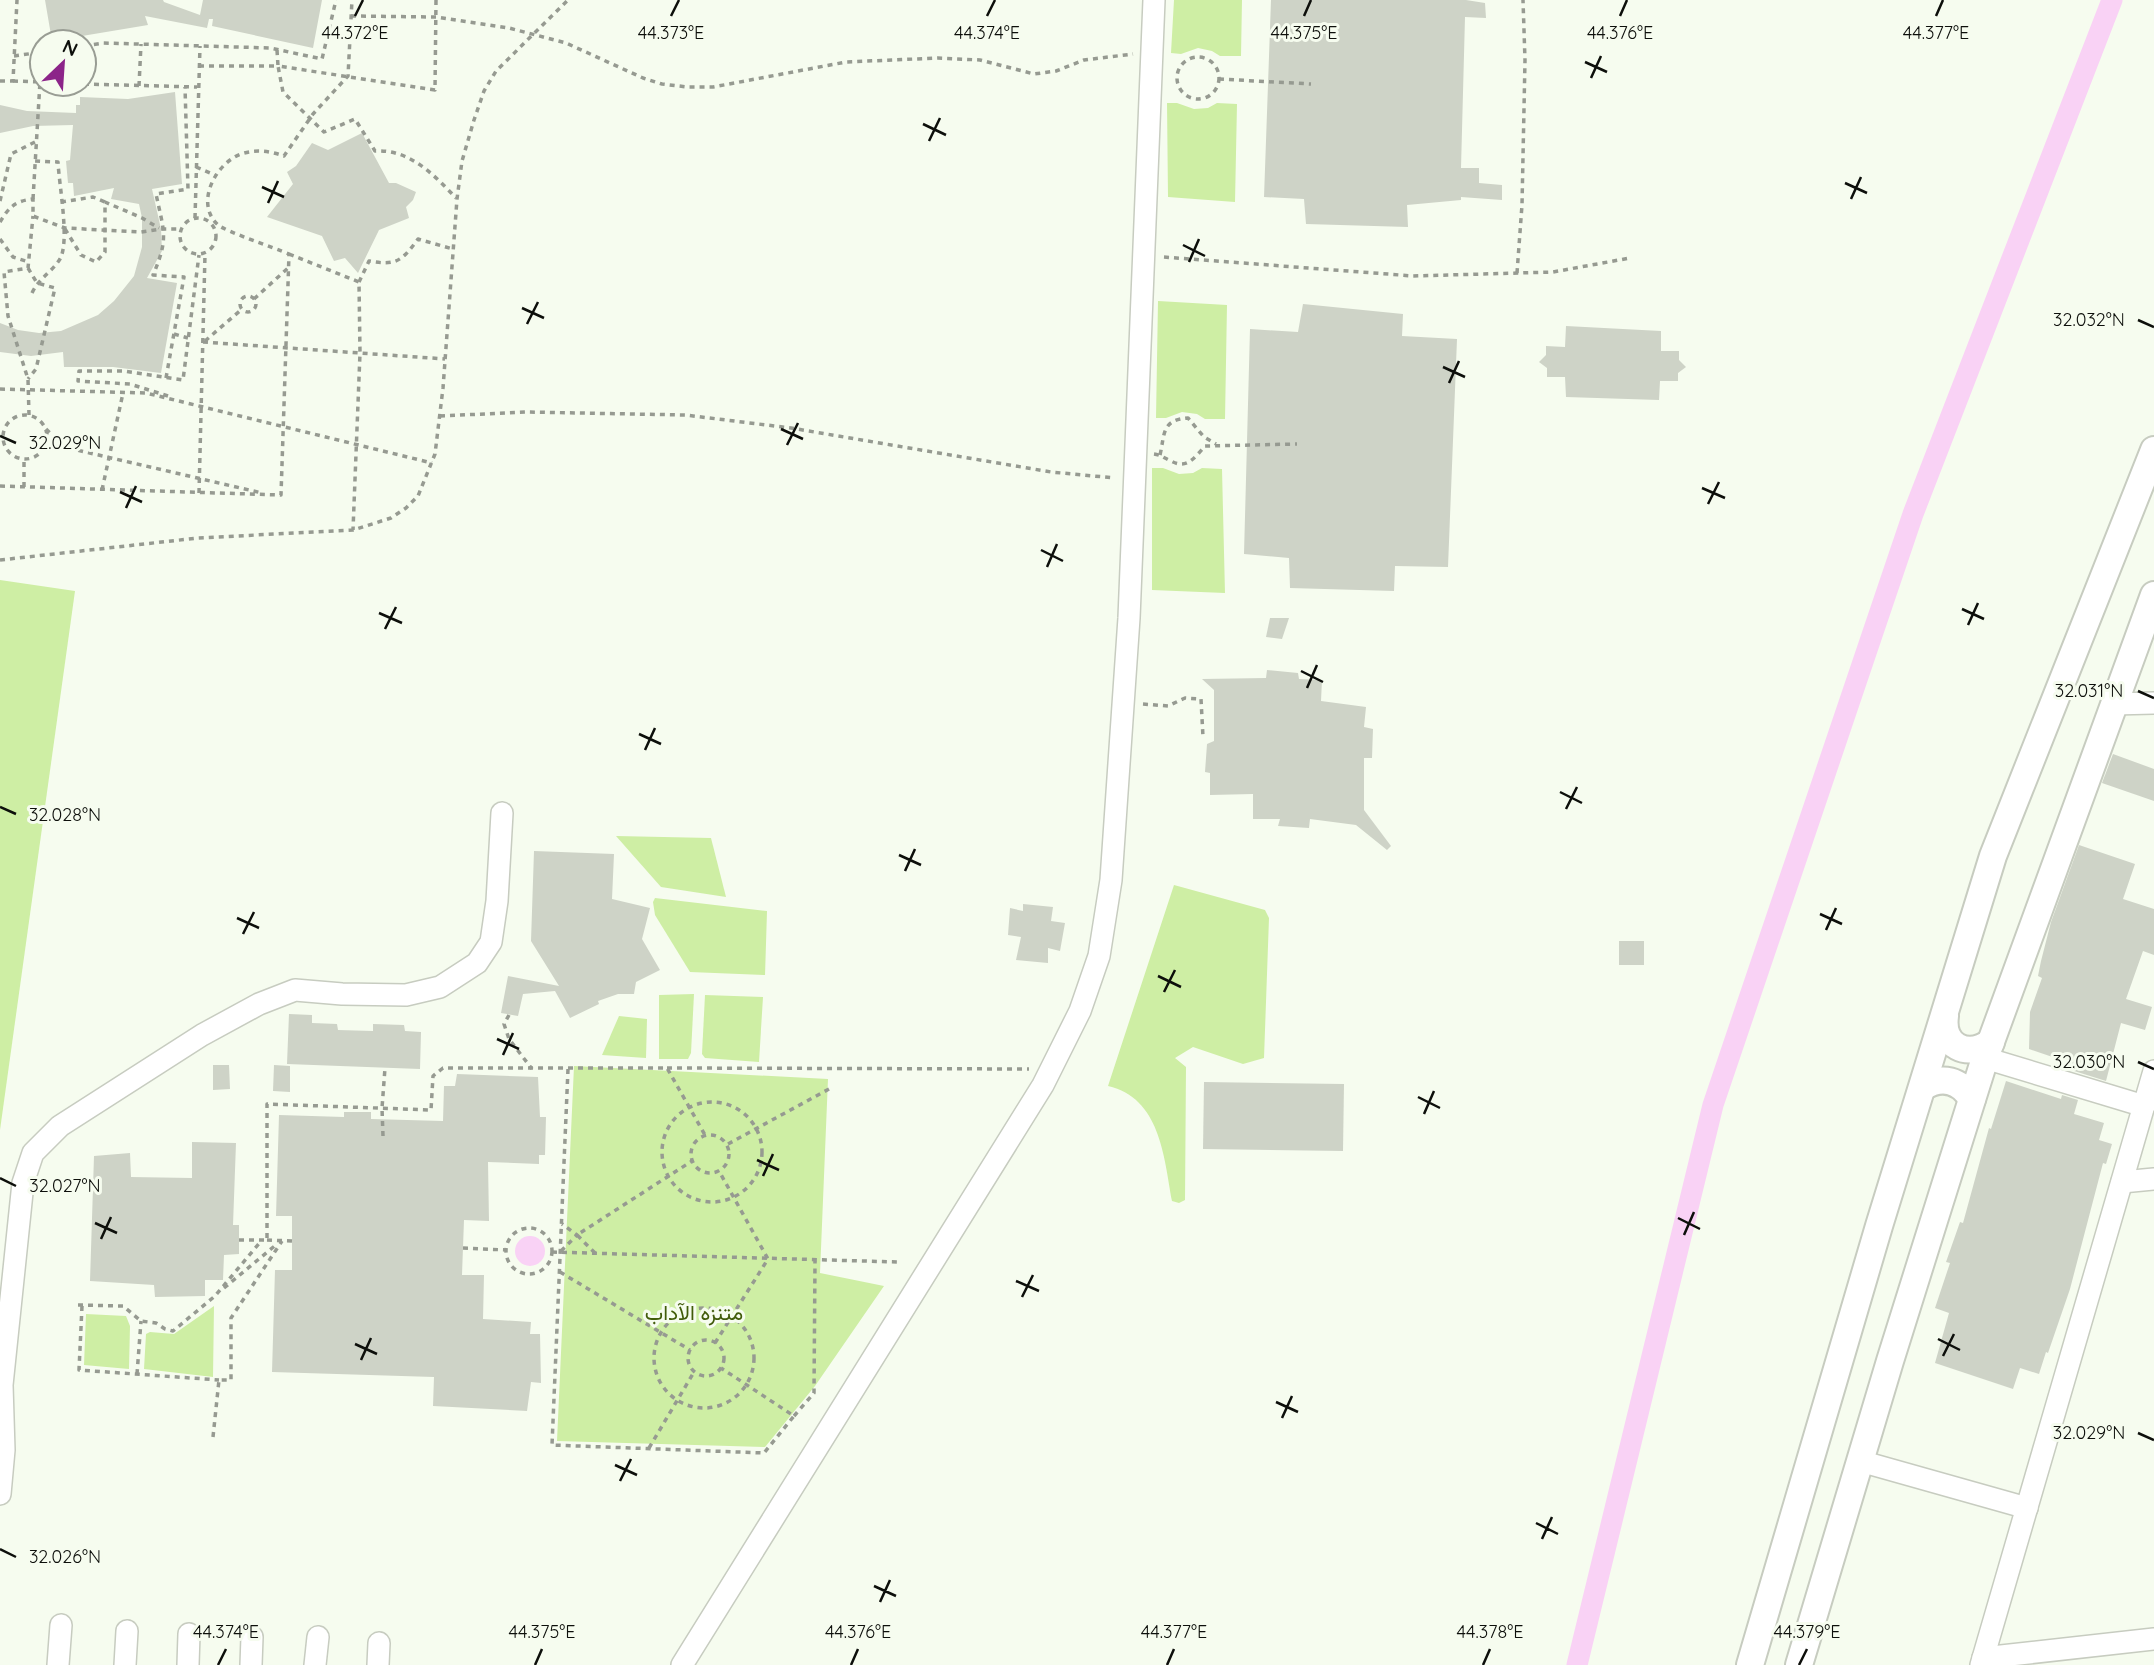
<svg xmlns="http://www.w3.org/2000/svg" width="2154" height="1665" font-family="Quicksand,Vazirmatn,sans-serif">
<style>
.green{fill:#ceeea4}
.water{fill:#f9d2f5}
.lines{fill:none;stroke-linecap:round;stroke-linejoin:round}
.canal{stroke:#f9d2f5;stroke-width:21}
.building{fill:#ced3c7}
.minor-casing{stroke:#c7ccc0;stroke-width:24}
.major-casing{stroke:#c7ccc0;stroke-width:30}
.path{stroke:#969a91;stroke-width:3.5;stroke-dasharray:5 5;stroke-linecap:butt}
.minor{stroke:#fff;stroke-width:21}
.major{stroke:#fff;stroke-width:26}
.ticks{fill:none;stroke:#0d0f0b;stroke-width:2.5}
.labels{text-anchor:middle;stroke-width:6;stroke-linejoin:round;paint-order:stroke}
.park-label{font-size:21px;fill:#415c0a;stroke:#f6fcef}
.ticks-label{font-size:18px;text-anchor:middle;fill:#0d0f0b;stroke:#f6fcef;stroke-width:6;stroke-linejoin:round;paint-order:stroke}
</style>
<rect width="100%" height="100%" fill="#f6fcef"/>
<g class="green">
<path d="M1174,0H1242L1241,56H1220L1212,51L1198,48L1181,54L1171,53Z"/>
<path d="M1167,103H1177L1194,109L1208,108L1217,103L1237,104L1235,202L1168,197Z"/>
<path d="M1158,301L1227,305L1225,419H1205L1197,414L1182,412L1166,418H1156Z"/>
<path d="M1152,468H1163L1179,474L1193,473L1202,468L1222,469L1225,593L1152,590Z"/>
<path d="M0,580L75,591L0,1130Z"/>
<path d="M616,836L711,838L726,897L661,887Z"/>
<path d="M1174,885L1265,910L1269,918L1264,1058L1243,1064L1193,1047L1175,1058L1186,1067L1185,1200L1179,1203L1172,1201C1164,1156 1160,1098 1108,1086Z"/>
<path d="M655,898L767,911L765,975L690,972L655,915L653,902Z"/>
<path d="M694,994L691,1053L688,1059H659V995Z"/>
<path d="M705,995L763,997L759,1062L705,1058L702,1054Z"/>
<path d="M619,1016L647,1019L646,1058L602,1055Z"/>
<path d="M574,1066L828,1079L820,1273L884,1286L815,1386L765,1447L557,1441Z"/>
<path d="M214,1306L213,1377L144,1369L146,1334L150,1332L174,1334Z"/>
<path d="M86,1314L126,1316L130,1326L129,1369L84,1365Z"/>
</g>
<circle class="water" cx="530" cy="1251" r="15"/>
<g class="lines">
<path class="canal" d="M1577,1665L1713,1105L1913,514L2112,0"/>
</g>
<g class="building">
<path d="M45,0H163L164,2L200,15L203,0H322L313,48L212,26L213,19H209L207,28L145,16L148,25L52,41Z"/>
<path d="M1271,0H1466L1485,3L1486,18L1465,17L1461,168H1479V183L1502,185V200L1461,197V200L1407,205L1408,227L1306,224L1304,199L1264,197Z"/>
<path d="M175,92L182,184L152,189L161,229L162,251L147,278L177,283L161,373L113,367H64L63,352L31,356L0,352V323L18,330L39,333L61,331L98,315L114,301L134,276L142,247V218L139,204L111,199L114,188L74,196L73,183H68L66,161L70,160L73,125L33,126L0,133V105L27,111L76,113V105H80V97L128,99Z"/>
<path d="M362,133L389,183H396L416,192L413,200L406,207L409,218L379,230L358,273L345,258L334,261L322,236L267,217L293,184L287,172L296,166L312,143L328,150Z"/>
<path d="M1303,304L1403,314L1402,336L1457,339L1448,567L1395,566L1394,591L1290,588L1289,558L1244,554L1250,329L1298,332Z"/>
<path d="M1566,326L1661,331V351H1679V360L1686,367L1678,373V381H1660L1659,400L1566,397L1565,377H1547V368L1539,362L1546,355V346L1565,347Z"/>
<path d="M1270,618H1289L1282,639L1266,637Z"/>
<path d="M1267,670L1298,673L1299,679L1322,680L1321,701L1366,707L1364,727L1373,729L1372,758H1364V810L1391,846L1387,850L1356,825L1310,819L1309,828L1278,826L1280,819H1253V794L1210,795V773L1205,772L1207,744L1214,741V690L1202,679L1266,678Z"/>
<path d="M2113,754L2154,769V801L2102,783Z"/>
<path d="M2079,845L2135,864L2123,899L2154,909V955L2143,951L2126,999L2152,1007L2145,1030L2121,1023L2106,1081L2071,1070L2073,1064L2029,1049L2030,1012L2042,978L2038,976L2041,961L2051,922Z"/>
<path d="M534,851L614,854L612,899L650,908L642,939L660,970L636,982L634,994H618L598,1001L599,1004L570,1018L555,991L523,994L518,1016L501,1013L508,976L559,986L531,941Z"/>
<path d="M1023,904L1053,907L1051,921L1065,923L1060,951L1048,948V963L1016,960L1021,937L1008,935L1010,908L1023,911Z"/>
<rect x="1619" y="941" width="25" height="24"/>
<path d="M289,1014L312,1015V1023L337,1024L338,1030L373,1031V1024L404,1025L405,1031L421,1032L420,1069L287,1064Z"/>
<path d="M213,1065H229L230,1089L213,1090Z"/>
<path d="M274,1065L290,1066V1092L273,1091Z"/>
<path d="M457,1074L538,1077L540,1117H546L545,1155H539V1164L488,1162L489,1221L464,1220L462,1275H484L483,1319L531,1322L530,1334H540L541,1383L531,1382L527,1411L433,1406L434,1377L272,1372L275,1270H292V1216H276L279,1115L344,1117V1112H371V1119L443,1121L444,1086H455Z"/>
<path d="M2006,1081L2061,1099L2062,1095L2078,1100L2074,1114L2104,1123L2099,1140L2112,1144L2106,1164L2103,1163L2070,1289L2048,1353L2046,1352L2039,1374L2020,1368L2013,1389L1935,1363L1949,1313L1935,1308L1950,1263L1946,1262L1960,1222L1963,1223L1989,1128L1991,1129Z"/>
<path d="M1204,1082L1344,1084L1343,1151L1203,1149Z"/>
<path d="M192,1142L236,1143L233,1225H239V1254L224,1255L223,1280H205V1296L155,1297L154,1285L90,1281L94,1156L130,1153L131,1177L192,1178Z"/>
</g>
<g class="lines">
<defs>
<g id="minor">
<path d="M2113,704L2154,703"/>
<path d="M1985,1058L2144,1106"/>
<path d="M2122,1182L2154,1179"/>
<path d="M1860,1461L2027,1508"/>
<path d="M0,1494L4,1450L2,1385L23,1183L33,1153L60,1126L202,1035L259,1004L295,990L342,994L406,995L440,987L477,963L491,942L497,901L502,813"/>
<path d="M1983,1658L2154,1639"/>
<path d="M58,1665L61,1625"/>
<path d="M125,1665L127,1631"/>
<path d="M188,1665L189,1634"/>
<path d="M251,1665L252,1637"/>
<path d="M315,1665L318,1637"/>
<path d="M378,1665L379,1643"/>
<path d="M682,1665L1043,1085L1080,1011L1099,956L1111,880L1129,618L1154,0"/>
<path d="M1981,1665L2154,1071"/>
</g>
<g id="major">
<path d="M1945,1016C1941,1046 1967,1059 1991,1042"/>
<path d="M1923,1087C1942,1075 1960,1080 1972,1099"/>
<path d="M1750,1665L1879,1226L1993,856L2154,450"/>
<path d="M1799,1665L1890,1361L1985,1058L2154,595"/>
</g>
</defs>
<use href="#minor" class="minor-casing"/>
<use href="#major" class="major-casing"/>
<g class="path">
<path d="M436,0L435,90L278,66L283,92L324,132L355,119L375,151C410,149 434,175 456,198"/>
<path d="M351,16L436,17L509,28L566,43L643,78L662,84L687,87H713L846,62L938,58L980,60L1034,74L1056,71L1084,60L1133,54"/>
<path d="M84,46L103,43L270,48L322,59L336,0"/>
<path d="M14,56L42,52"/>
<circle cx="1198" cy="78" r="21"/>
<path d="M199,66H278L277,50"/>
<path d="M1219,79L1311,84"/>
<path d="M0,81H13L17,0"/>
<path d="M13,81L42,82"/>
<path d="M84,84L197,87"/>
<path d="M139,86L141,44"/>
<path d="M196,167L215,175"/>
<path d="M33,199L40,82"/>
<path d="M0,201L11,154L37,141"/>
<path d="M61,202L93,197L105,202"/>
<circle cx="198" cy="236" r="18"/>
<path d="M195,218L200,46"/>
<path d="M0,222C9,207 15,201 33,199V216L65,228L141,232L161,229H181"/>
<path d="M65,229L81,255L96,262L105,252V202L142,218L159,228"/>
<path d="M0,239L13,257L29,262"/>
<path d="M289,254L359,282L360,353L353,530"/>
<path d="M1164,257L1413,276L1553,272L1630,258"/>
<path d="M28,268L37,283L55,288L36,369L28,379"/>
<path d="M1517,273L1522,205L1525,60L1523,0"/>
<path d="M359,282L369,261C396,266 402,261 418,239L453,249"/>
<path d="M32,293C39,278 52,272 60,259C70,241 59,185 58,162L35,161"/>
<circle cx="248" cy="304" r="8"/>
<path d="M254,299L288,268"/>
<path d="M174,334L188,338"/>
<path d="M205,341L242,309"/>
<path d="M203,342L445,359"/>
<path d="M166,378L184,277L153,275C169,238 164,232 156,194L188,189L185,87"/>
<path d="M0,389L146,393L432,463"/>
<path d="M168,396L130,384L78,381L79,371H123L183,380L199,255"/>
<circle cx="25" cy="437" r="22"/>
<path d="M29,415L28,379L8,316L4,272L28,268L33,216"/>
<path d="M440,416L527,412L685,415L791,428L1051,472L1115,478"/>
<path d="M46,429L64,447L262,493"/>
<path d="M1154,454C1161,455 1164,458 1171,461C1187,470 1195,457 1205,446L1297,444"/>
<path d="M1160,455C1165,434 1161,420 1188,418L1204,437L1216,444"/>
<path d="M0,486L281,495L289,254C275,248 227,232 218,225C194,203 216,163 241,154C256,149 270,151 284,156L313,114L348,76L352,0"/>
<path d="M24,487V460"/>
<path d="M102,490L123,393"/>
<path d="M199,493L205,254"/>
<path d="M0,560L198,538L353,530L391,518L406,508L418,496L435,454L443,388L457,199L462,161L474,120L484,91L496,71L568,0"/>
<path d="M1143,704L1168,706L1185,698L1201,699L1203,737"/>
<path d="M509,1015L504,1024L509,1039L532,1069"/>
<path d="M667,1068L1029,1069"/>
<path d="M568,1069L552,1445L764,1453L794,1416L721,1368"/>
<circle cx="712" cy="1152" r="50"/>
<circle cx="710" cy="1154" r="19"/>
<path d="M383,1136L382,1108L385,1068"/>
<path d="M728,1144L829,1089"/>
<circle cx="529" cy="1251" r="23"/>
<path d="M239,1240H267V1104L431,1110L433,1076L443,1068H667L705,1135"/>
<path d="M267,1240L292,1241"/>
<path d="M463,1248L506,1250"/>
<path d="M561,1251L577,1235L562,1224"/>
<path d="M552,1252L898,1262"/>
<path d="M595,1253L577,1235L692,1161"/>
<path d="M560,1272L690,1350"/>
<path d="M224,1288L277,1244"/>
<path d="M78,1305L123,1306L141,1321L156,1323L165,1329L173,1331L215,1296L262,1240"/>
<path d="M82,1306L79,1370L219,1380"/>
<circle cx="704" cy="1358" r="50"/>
<circle cx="706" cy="1358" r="18"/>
<path d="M715,1343L768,1259L719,1171"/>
<path d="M137,1374L141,1321"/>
<path d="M794,1416L814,1393L815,1261"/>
<path d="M213,1437L219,1380H231V1318L282,1241"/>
<path d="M649,1448L694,1372"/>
</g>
<use href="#minor" class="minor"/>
<use href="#major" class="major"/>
</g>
<path class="ticks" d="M355,16L363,0M671,16L679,0M987,16L995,0M1304,16L1311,0M1620,16L1627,0M1936,16L1943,0M1585,62L1607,72M1591,78L1601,56M923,124L946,135M929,141L940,118M1845,183L1867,193M262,187L284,197M1851,199L1861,177M268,203L278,181M1183,245L1205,256M1189,262L1199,239M522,308L544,318M2138,320L2154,327M527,324L538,302M1443,367L1465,377M1449,383L1459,361M781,429L803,439M0,436L16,443M787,445L798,423M1702,488L1725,498M120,492L142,502M1708,504L1719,482M126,508L136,486M1041,550L1063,561M1047,567L1057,544M1962,609L1984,619M379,613L402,623M1968,625L1978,603M385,629L396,607M1301,671L1323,682M1307,688L1317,665M2138,691L2154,698M639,734L661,744M645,750L655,728M1560,792L1582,803M0,807L16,814M1566,809L1577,787M899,855L921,865M905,871L915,849M1820,914L1842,924M237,918L259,928M1826,930L1836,908M243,934L254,912M1158,976L1181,987M1164,992L1175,970M497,1039L519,1049M503,1055L513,1033M2138,1062L2154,1069M1418,1097L1440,1108M1424,1114L1434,1091M757,1160L779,1170M763,1176L773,1154M0,1178L16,1186M1678,1218L1700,1229M95,1223L117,1233M1684,1235L1694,1212M101,1239L111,1217M1016,1281L1039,1291M1022,1297L1033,1275M1938,1339L1960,1350M355,1344L377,1354M1943,1356L1954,1334M361,1360L371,1338M1276,1402L1298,1412M1282,1418L1292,1396M2138,1433L2154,1440M615,1465L637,1475M620,1481L631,1459M1536,1523L1558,1534M1542,1539L1552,1517M0,1549L16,1557M874,1586L896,1596M880,1602L890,1580M218,1665L226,1649M535,1665L542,1649M851,1665L858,1649M1167,1665L1174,1649M1483,1665L1490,1649M1799,1665L1807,1649"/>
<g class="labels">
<g class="park-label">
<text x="694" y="1320">متنزه الآداب</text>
</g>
</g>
<g class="ticks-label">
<text x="355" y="39">44.372°E</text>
<text x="671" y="39">44.373°E</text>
<text x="987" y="39">44.374°E</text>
<text x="1304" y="39">44.375°E</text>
<text x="1620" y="39">44.376°E</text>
<text x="1936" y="39">44.377°E</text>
<text x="2089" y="326">32.032°N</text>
<text x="65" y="449">32.029°N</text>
<text x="2089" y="697">32.031°N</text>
<text x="65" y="821">32.028°N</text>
<text x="2089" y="1068">32.030°N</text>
<text x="65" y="1192">32.027°N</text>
<text x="2089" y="1439">32.029°N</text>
<text x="65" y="1563">32.026°N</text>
<text x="226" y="1638">44.374°E</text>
<text x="542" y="1638">44.375°E</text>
<text x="858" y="1638">44.376°E</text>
<text x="1174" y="1638">44.377°E</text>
<text x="1490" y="1638">44.378°E</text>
<text x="1807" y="1638">44.379°E</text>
</g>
<g transform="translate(63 63) rotate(25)"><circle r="33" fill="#f6fcef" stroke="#999d94" stroke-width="2"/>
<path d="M0-5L12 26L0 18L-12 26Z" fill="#8c2489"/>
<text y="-10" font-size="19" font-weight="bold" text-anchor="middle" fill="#0d0f0b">N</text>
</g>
</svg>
